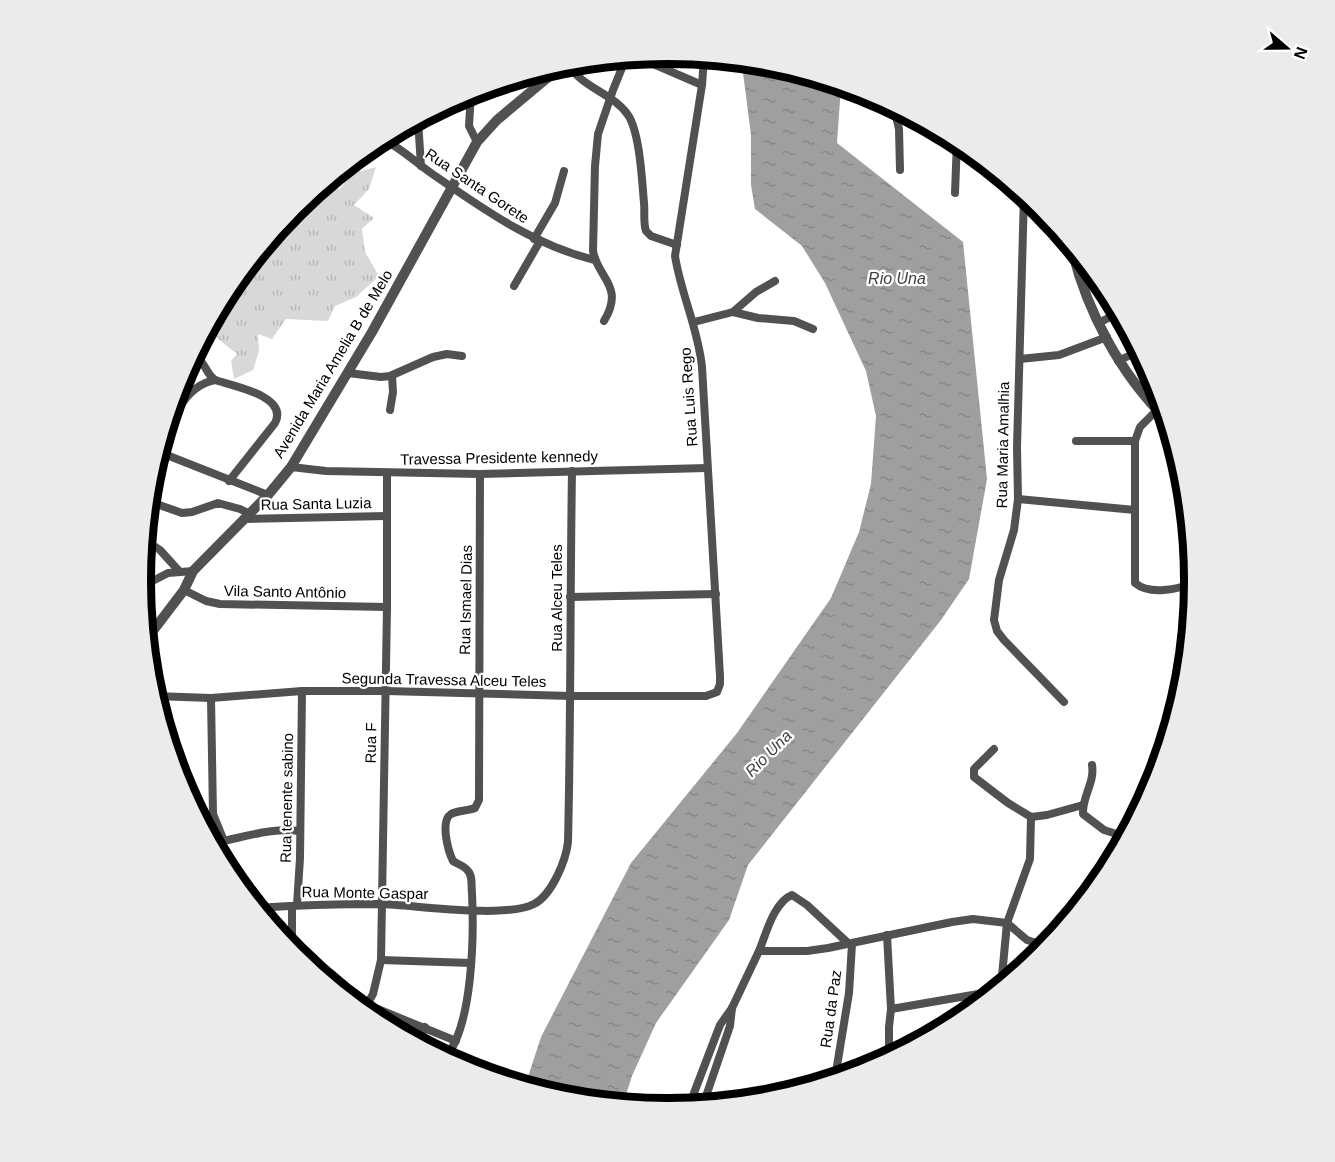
<svg xmlns="http://www.w3.org/2000/svg" width="1335" height="1162" font-family="Arial,sans-serif">
<style>
.grass{fill:url(#grass-tufts)}
.water{fill:url(#water-ripples)}
.lines{fill:none;stroke-linecap:round;stroke-linejoin:round}
.minor{stroke:#515151;stroke-width:8}
.tertiary{stroke:#515151;stroke-width:10}
.labels{text-anchor:middle;stroke-width:4.5;stroke-linejoin:round;paint-order:stroke}
.street-label{font-size:15px;fill:#000;stroke:#fff}
.water-label{font-size:16px;font-style:italic;fill:#404040;stroke:#fff}
.rim{fill:none;stroke:#000;stroke-width:8}
</style>
<defs>
<pattern id="grass-tufts" width="24" height="20" patternUnits="userSpaceOnUse" patternTransform="scale(1.5)"><rect width="24" height="20" fill="#d8d8d8"/><path d="M3 7l-1-3M5 7V3M7 7l1-3M15 17l-1-3M17 17v-4M19 17l1-3" fill="none" stroke="#b8b8b8"/></pattern>
<pattern id="water-ripples" width="26" height="14" patternUnits="userSpaceOnUse" patternTransform="scale(1.5)"><rect width="26" height="14" fill="#9f9f9f"/><path d="M2 4q2-2 4 0t4 0M15 11q2-2 4 0t4 0" fill="none" stroke="#878787"/></pattern>
</defs>
<rect width="100%" height="100%" fill="#fff"/>
<path class="grass" d="M376,167L369,189L354,205L374,218L362,229L365,252L379,276L356,297L335,306L328,321L286,319L272,339L258,334L259,351L253,370L234,379L231,361L237,354L207,330L230,288L295,208L325,184L340,189L350,174Z"/>
<path class="water" d="M743,61L771,64L841,86L837,143L963,242L987,479L969,579L941,620L748,865L729,920L656,1023L632,1076L623,1104L564,1098L525,1086L541,1037L631,863L737,733L831,598L859,532L871,484L876,416L866,371L825,283L802,246L755,209L751,185V135L742,65Z"/>
<g class="lines">
<g class="minor">
<path d="M637,57L702,85"/>
<path d="M568,64C582,88 613,93 628,115C640,133 642,181 644,203C645,212 643,222 646,231L651,236L677,245"/>
<path d="M471,93L469,126L477,142"/>
<path d="M894,107L899,129L900,170"/>
<path d="M418,120L421,166"/>
<path d="M897,120H917"/>
<path d="M382,139C400,147 415,162 431,173C483,209 532,244 594,260"/>
<path d="M955,193L957,141"/>
<path d="M1024,195L1017,447L1018,499L1014,530L999,580L994,620L997,631L1004,640L1064,702"/>
<path d="M534,239L555,203L564,171"/>
<path d="M514,286L540,241"/>
<path d="M733,312L758,318L794,321L813,329"/>
<path d="M604,321C625,286 598,279 593,251L595,166L598,134L613,90L626,58"/>
<path d="M694,322L733,312L756,292L775,281"/>
<path d="M1099,323L1119,312"/>
<path d="M193,356C207,362 204,372 215,380C233,386 289,396 275,423L229,481"/>
<path d="M1020,359L1059,355L1107,337"/>
<path d="M1118,361L1139,351"/>
<path d="M348,373L381,377L390,376L433,357L447,354L462,356"/>
<path d="M390,410L393,392L392,376"/>
<path d="M1076,441H1135L1140,427L1157,410"/>
<path d="M1135,441V583C1149,595 1178,590 1194,582"/>
<path d="M159,452L268,495"/>
<path d="M161,453C170,425 182,386 215,380"/>
<path d="M291,467L326,471L480,474L707,468"/>
<path d="M1018,499L1135,510"/>
<path d="M148,501L182,513L192,512L218,503L240,509L250,514"/>
<path d="M245,519L387,516"/>
<path d="M145,540L160,550L179,571"/>
<path d="M141,587L168,573L193,571"/>
<path d="M184,590L206,601L220,604L387,607"/>
<path d="M570,597L716,594"/>
<path d="M154,696L211,698L302,691H386L571,696H706L717,692L720,684V676L702,367C698,328 681,294 675,256L702,85L704,58"/>
<path d="M211,698L213,814L224,841"/>
<path d="M994,749L974,769V777L1008,803L1031,817L1047,815L1083,805"/>
<path d="M1092,765C1095,783 1082,796 1083,814L1104,830L1126,837"/>
<path d="M213,843C242,838 271,827 300,831"/>
<path d="M297,905L300,858L302,691"/>
<path d="M257,908C298,905 339,904 380,904C416,905 505,919 534,904C552,895 566,860 568,842C571,718 570,595 572,471"/>
<path d="M887,935L891,1009L889,1027V1057"/>
<path d="M292,950V906"/>
<path d="M759,951C766,934 774,902 792,895L807,905L849,944"/>
<path d="M381,960L471,963"/>
<path d="M368,1005L456,1041"/>
<path d="M891,1009L984,993L996,987L1002,976L1007,923L1030,859L1031,817"/>
<path d="M364,1010L373,994L381,960L387,607V473"/>
<path d="M418,1042L425,1027"/>
<path d="M446,1057C473,1024 474,935 472,893C471,887 473,876 468,871C465,866 457,864 453,861C448,851 440,821 451,814C458,810 468,811 475,808L479,800L480,474"/>
<path d="M446,1057L469,1064L477,1071"/>
<path d="M835,1078L849,993L852,944"/>
<path d="M703,1105L730,1026L732,1008"/>
<path d="M689,1106L720,1025L732,1008L759,951H807L828,948L952,922L973,919L1007,923L1027,940L1046,946"/>
</g>
<g class="tertiary">
<path d="M1071,246C1086,310 1120,374 1167,420"/>
<path d="M146,640L184,590L193,571L268,495L291,467L372,332L477,142L497,120L564,64"/>
</g>
</g>
<g class="labels">
<g class="street-label">
<text transform="translate(477 186) rotate(34)" y="5">Rua Santa Gorete</text>
<text transform="translate(333 364) rotate(-59)" y="5">Avenida Maria Amelia B de Melo</text>
<text transform="translate(689 397) rotate(-94)" y="5">Rua Luis Rego</text>
<text transform="translate(1003 445) rotate(-89)" y="5">Rua Maria Amalhia</text>
<text transform="translate(499 458) rotate(-1)" y="5">Travessa Presidente kennedy</text>
<text transform="translate(316 504) rotate(-1)" y="5">Rua Santa Luzia</text>
<text transform="translate(285 592) rotate(1)" y="5">Vila Santo Antônio</text>
<text transform="translate(557 598) rotate(-90)" y="5">Rua Alceu Teles</text>
<text transform="translate(466 600) rotate(-89)" y="5">Rua Ismael Dias</text>
<text transform="translate(444 680) rotate(1)" y="5">Segunda Travessa Alceu Teles</text>
<text transform="translate(371 743) rotate(-89)" y="5">Rua F</text>
<text transform="translate(287 798) rotate(-89)" y="5">Rua tenente sabino</text>
<text transform="translate(365 893) rotate(1)" y="5">Rua Monte Gaspar</text>
<text transform="translate(831 1009) rotate(-82)" y="5">Rua da Paz</text>
</g>
<g class="water-label">
<text x="897" y="284">Rio Una</text>
<text transform="translate(768 753) rotate(-45)" y="6">Rio Una</text>
</g>
</g>
<path d="M0 0H1335V1162H0ZM667 64H668A516 516 0 0 1 1184 580V582A516 516 0 0 1 668 1098H667A516 516 0 0 1 151 582V580A516 516 0 0 1 667 64Z" fill="#ebebeb" fill-rule="evenodd"/>
<path class="rim" d="M667 64H668A516 516 0 0 1 1184 580V582A516 516 0 0 1 668 1098H667A516 516 0 0 1 151 582V580A516 516 0 0 1 667 64Z"/>
<g transform="translate(1287 48) rotate(110)" stroke="#ffffff" stroke-width="4.5" paint-order="stroke">
<path d="M0-4.5L10 22L0 15L-10 22Z" fill="#000000"/>
<text y="-9" font-size="16" font-weight="bold" text-anchor="middle" fill="#000000">N</text>
</g>
</svg>
